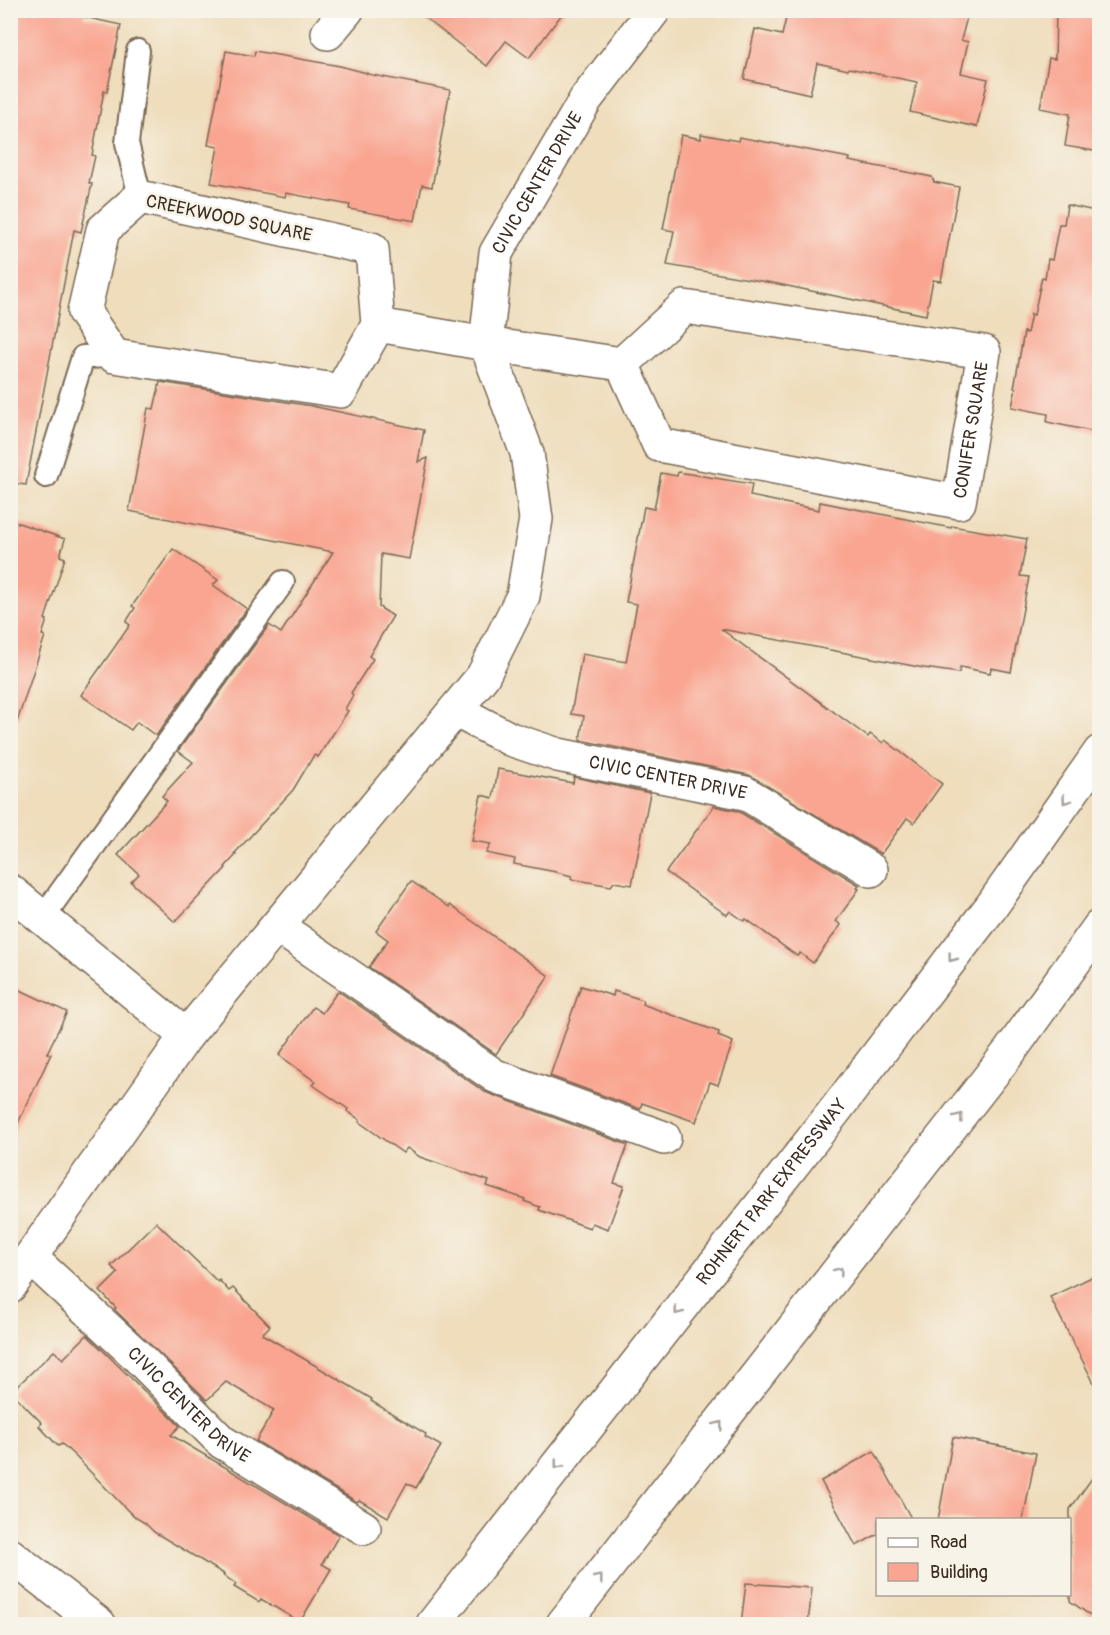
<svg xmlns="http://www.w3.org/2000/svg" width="1110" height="1635" font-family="Pangolin,sans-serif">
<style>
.building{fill:#f9a591}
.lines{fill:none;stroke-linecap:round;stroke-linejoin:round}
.service-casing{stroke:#7a6955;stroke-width:26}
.minor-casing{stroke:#7a6955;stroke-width:36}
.secondary-casing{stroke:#7a6955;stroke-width:36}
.service{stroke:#fff;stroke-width:22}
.minor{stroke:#fff;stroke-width:33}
.secondary{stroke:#fff;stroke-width:33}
.oneway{stroke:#a79f9a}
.labels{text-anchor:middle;stroke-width:5;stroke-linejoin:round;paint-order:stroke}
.street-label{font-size:18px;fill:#3b2a1e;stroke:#f7f3e8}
</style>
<rect width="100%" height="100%" fill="#f7f3e8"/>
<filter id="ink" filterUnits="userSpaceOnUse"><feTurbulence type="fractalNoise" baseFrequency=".0167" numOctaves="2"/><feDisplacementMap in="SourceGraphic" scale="12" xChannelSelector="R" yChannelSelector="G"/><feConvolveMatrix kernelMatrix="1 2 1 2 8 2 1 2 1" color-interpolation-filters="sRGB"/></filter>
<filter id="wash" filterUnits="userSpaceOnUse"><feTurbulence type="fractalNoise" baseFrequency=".008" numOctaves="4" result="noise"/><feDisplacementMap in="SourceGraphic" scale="24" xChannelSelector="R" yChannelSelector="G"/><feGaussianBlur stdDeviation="1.35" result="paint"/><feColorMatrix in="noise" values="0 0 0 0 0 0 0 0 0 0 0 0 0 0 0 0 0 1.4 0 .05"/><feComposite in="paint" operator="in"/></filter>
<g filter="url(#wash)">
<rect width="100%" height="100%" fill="#efddbc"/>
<g id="blocks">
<g class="building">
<path d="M10,10H85L84,17L121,25L107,92L104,91L92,155L95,156L89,183L92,184L81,232L74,230L26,485L10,483Z"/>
<path d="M415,10H565L529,58L506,41L487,66Z"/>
<path d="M788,10H969L961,40L968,42L961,73L988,79L977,127L910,112L917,82L849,68L848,70L817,63L810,94L744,79L755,29L782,35Z"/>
<path d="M1056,10H1100V152L1065,146L1070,114L1040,108L1049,58L1055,59Z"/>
<path d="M226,51L254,56L255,51L340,66L367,73V74L450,90L432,187L422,185L415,221L349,209L350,205L286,193L285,197L211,183L218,147L208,145Z"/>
<path d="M701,134L738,141L739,137L850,158L849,161L932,177L934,182L959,187L941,281L933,280L926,315L778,284L667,265L674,231L663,229L681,135L701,139Z"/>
<path d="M1067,205L1100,212V433L1047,422L1048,414L1012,407L1016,388H1014L1024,332L1027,333L1031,314L1034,315L1042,277L1045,278L1048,259L1052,260L1059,224H1064Z"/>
<path d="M160,382L312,406L424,430L418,462L428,458L409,559L381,554L379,607L393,616L369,656L373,659L351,693L353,695L345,709L348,711L318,757L314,755L293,790L234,854L236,855L225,867L226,868L175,922L131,882L139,874L118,855L167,801L162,796L193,762L178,751L269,625L281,633L333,552L129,511L148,408L154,409Z"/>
<path d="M678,472L752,484L750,496L819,510L820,502L951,528L952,526L1027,539L1020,576L1029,577L1011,672L991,668L990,673L960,667L959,673L924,668L721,629L868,737L870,734L883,743L885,740L942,784L914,823L907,818L881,854L749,775L580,740L584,716L571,714L582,654L626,662L637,604L626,602L644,507L654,509L661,473L677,476Z"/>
<path d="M10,520L65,539L60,556L65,558L45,619L47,620L42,635L45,636L17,722L10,721Z"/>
<path d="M173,549L218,580L213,585L247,609L156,736L137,722L131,730L81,695L130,625L126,622L135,608L132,606Z"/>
<path d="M498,769L573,783L574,777L650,793L632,885L614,882L611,886L571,879L572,876L556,872L514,864L515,859L486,853L491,844L472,841L481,795L493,798Z"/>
<path d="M714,806L738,811L859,885L857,888L859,889L836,921L841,925L813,963L800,953L797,956L746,919L744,921L730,911L727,915L666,872Z"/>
<path d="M411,881L449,907L450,905L549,976L496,1054L369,967L388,940L376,931Z"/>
<path d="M10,985L67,1012L47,1053L51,1054L10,1140Z"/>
<path d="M581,986L613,996L614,991L643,1000L642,1004L719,1032L718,1036L733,1042L718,1085L710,1082L696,1122L642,1103L640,1109L550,1076Z"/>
<path d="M338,991L485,1092L628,1145L614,1183L624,1186L608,1229L592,1223L590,1228L539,1210L540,1207L524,1201L525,1199L487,1186L489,1181L420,1157L407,1148L403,1153L359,1122L360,1120L347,1111L348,1109L313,1085L316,1082L279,1055L313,1007L322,1013Z"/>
<path d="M156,1222L218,1282L219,1280L229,1291L233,1288L270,1326L262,1334L372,1399L371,1401L426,1434L425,1437L441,1446L416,1488L407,1483L388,1517L359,1500L357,1502L256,1441L274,1410L226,1382L207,1400L114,1309L116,1308L100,1291L118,1273L111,1266Z"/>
<path d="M1100,1273V1395L1050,1297Z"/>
<path d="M87,1335L180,1426L171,1435L339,1535L322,1564L331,1569L300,1622L261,1599L259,1602L234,1587L236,1584L223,1575L224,1574L154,1532L145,1523L133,1516L75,1456L62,1444L58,1446L39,1426L42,1423L11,1392L54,1351L63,1359Z"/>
<path d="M953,1437L1036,1453L1023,1520H938Z"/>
<path d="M874,1451L912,1520H878V1534L856,1546L821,1481Z"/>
<path d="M1100,1467V1622L1070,1601V1509Z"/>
<path d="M746,1583L812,1588L808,1624H741Z"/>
</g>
</g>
</g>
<g filter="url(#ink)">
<use href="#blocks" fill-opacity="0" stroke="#7a6955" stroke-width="1.5"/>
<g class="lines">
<defs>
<g id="service">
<path d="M138,51L127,143L140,197"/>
<path d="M46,476L83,357L114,356"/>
<path d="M43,917L283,582"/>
</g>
<g id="minor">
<path d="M328,33L347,10"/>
<path id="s1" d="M378,325L372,249L140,197L103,230L84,312L114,356L341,391L378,325L486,344L622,364L659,445L959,502L984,352L684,307L622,364"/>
<path id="s2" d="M455,710L510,739L558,755L745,793L871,870"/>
<path d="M10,891L186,1036"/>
<path d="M277,926L495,1076L664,1138"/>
<path id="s3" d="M31,1258L135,1354L222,1442L364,1528"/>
<path id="s4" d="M10,1286L186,1036L483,676L523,596L536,519L527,453L486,344L496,253L586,99L654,10"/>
<path d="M10,1555L99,1624"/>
</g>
<g id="secondary">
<path id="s5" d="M433,1624L837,1108L991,907L1100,752"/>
<path d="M563,1624L1010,1051L1100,926"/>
</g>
</defs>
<use href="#service" class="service-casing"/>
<use href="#minor" class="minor-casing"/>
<use href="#secondary" class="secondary-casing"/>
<use href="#service" class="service"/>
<use href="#minor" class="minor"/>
<use href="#secondary" class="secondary"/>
</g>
<defs><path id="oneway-chevron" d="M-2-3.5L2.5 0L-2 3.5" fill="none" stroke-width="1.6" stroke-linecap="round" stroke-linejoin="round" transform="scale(1.5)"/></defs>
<g class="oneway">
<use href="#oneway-chevron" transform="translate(1066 800) rotate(125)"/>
<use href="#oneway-chevron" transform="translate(952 958) rotate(127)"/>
<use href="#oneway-chevron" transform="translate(959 1117) rotate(-52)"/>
<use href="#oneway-chevron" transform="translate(839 1271) rotate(-52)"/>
<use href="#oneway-chevron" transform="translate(678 1311) rotate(128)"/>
<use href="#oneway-chevron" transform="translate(719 1425) rotate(-52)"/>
<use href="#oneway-chevron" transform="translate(558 1465) rotate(128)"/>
<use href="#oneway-chevron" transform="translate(599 1578) rotate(-52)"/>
</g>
</g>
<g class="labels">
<g class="street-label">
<text dy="6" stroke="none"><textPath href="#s4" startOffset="1296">CIVIC CENTER DRIVE</textPath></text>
<text transform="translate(229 218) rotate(12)" y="6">CREEKWOOD SQUARE</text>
<text dy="6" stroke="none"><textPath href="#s1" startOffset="1521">CONIFER SQUARE</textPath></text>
<text dy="6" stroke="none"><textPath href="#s2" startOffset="225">CIVIC CENTER DRIVE</textPath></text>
<text dy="6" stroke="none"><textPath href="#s5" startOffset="549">ROHNERT PARK EXPRESSWAY</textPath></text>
<text dy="6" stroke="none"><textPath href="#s3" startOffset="216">CIVIC CENTER DRIVE</textPath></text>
</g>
</g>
<rect width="1110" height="1635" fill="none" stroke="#f7f3e8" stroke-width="36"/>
<rect x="876" y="1518" width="195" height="78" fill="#f7f3e8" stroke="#aca397" stroke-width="1.5"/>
<rect x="888" y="1538" width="30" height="9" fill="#ffffff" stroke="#aca397" stroke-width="1.5"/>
<text x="930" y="1548" font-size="18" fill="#3b2a1e">Road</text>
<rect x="888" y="1563" width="30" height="18" fill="#f9a591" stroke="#aca397" stroke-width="1.5"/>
<text x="930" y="1578" font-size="18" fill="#3b2a1e">Building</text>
</svg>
